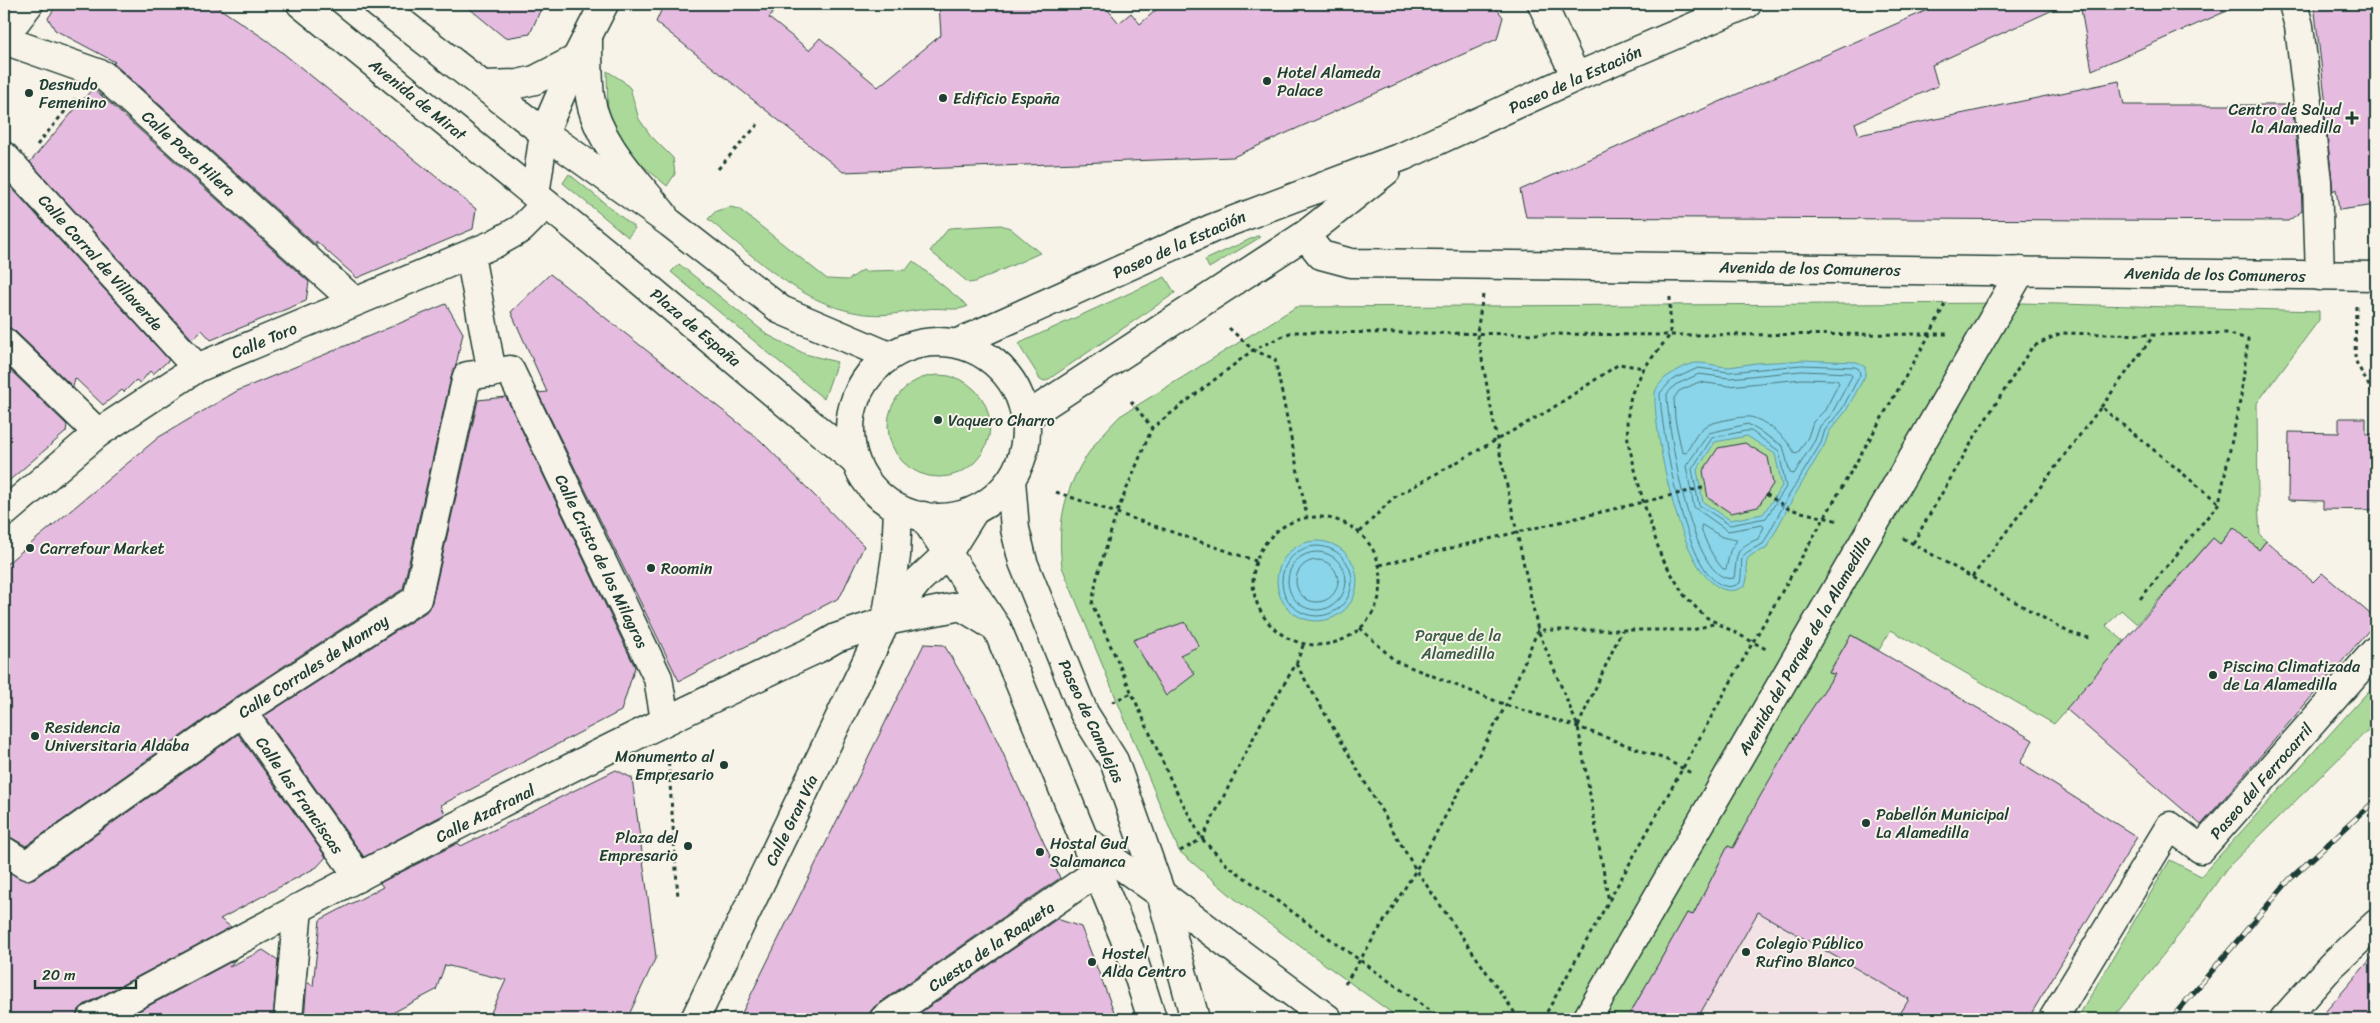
<svg xmlns="http://www.w3.org/2000/svg" width="2380" height="1023" font-family="Sriracha,sans-serif">
<style>
.built{fill:#f2e2e6}
.green{fill:#aad999;stroke:#648b66}
.water{fill:#8ad5ea;stroke:#5f98a1;fill-rule:evenodd}
.lines{fill:none;stroke-linecap:round;stroke-linejoin:round}
.shore{stroke:#4a7a7d;stroke-width:1}
.building{fill:#e6bbe0;stroke:#1f3d34}
.minor-casing{stroke:#1f3d34;stroke-width:31}
.major-casing{stroke:#1f3d34;stroke-width:31}
.highway-casing{stroke:#1f3d34;stroke-width:31}
.path{stroke:#1f3d34;stroke-width:3;stroke-dasharray:4 4;stroke-linecap:butt}
.minor{stroke:#f7f3e8;stroke-width:28}
.major{stroke:#f7f3e8;stroke-width:28}
.highway{stroke:#f7f3e8;stroke-width:28}
.rail-casing{stroke:#1f3d34;stroke-width:5.5}
.rail{stroke:#f7f3e8;stroke-width:4;stroke-dasharray:11;stroke-linecap:butt}
.poi-dot{fill:#1f3d34;stroke:#f7f3e8;stroke-width:2}
.labels{text-anchor:middle;stroke-width:4;stroke-linejoin:round;paint-order:stroke}
.poi-label{font-size:16px;fill:#1f3d34;stroke:#f7f3e8;text-anchor:start}
.street-label{font-size:16px;fill:#1f3d34;stroke:#f7f3e8}
.park-label{font-size:16px;fill:#3b5c48;stroke:#f7f3e8}
</style>
<rect width="100%" height="100%" fill="#f7f3e8"/>
<filter id="ink" filterUnits="userSpaceOnUse"><feTurbulence type="fractalNoise" baseFrequency=".02" numOctaves="2"/><feDisplacementMap in="SourceGraphic" scale="10" xChannelSelector="R" yChannelSelector="G"/><feConvolveMatrix kernelMatrix="1 2 1 2 8 2 1 2 1" color-interpolation-filters="sRGB"/></filter>
<g filter="url(#ink)">
<path class="built" d="M2021,762L2137,837L2028,1019H1627L1687,913L1710,885L1891,988Z"/>
<g class="green">
<path d="M607,71L623,81L630,88L639,119L651,136L673,158L675,174L667,186L634,158L608,117Z"/>
<path d="M569,174L635,228L628,237L563,183Z"/>
<path d="M730,207L739,209L827,279L848,280L863,270L867,273L868,271L906,270L913,261L968,306C958,312 939,307 927,309C915,310 904,313 893,314C818,322 761,262 708,219L716,211Z"/>
<path d="M1001,225L1010,228L1040,253L975,282L969,283L930,251L949,228Z"/>
<path d="M1257,236H1259V238L1209,268L1205,260Z"/>
<path d="M679,264L768,335L805,354L837,362L824,399L671,272Z"/>
<path d="M1165,277L1175,293L1046,381L1040,380C1035,368 1023,354 1019,344L1022,342Z"/>
<path d="M2021,303L2319,311V320L2257,403L2258,505L2260,535L2266,541L2259,550L2233,527L2220,544L2212,539L2137,624L2121,610L2106,626L2125,642L2054,724L1891,630L1879,650L1851,635L1829,672L1834,676C1797,731 1764,789 1733,848L1728,846L1693,915L1687,913L1627,1019H1400L1235,899L1179,851L1062,567C1054,503 1076,460 1120,416L1296,307Z"/>
<circle cx="939" cy="426" r="51"/>
<path d="M2376,683V722L2226,869L2190,921L2112,1019H2077L2170,860L2201,876Z"/>
</g>
<g class="water">
<path d="M1802,360L1857,362L1865,367V376L1846,411L1829,432L1825,444L1792,500L1766,549C1734,559 1753,564 1745,586C1686,622 1653,429 1655,394C1655,389 1661,382 1665,378C1672,373 1690,362 1699,363C1709,363 1719,367 1729,367C1738,366 1747,364 1756,363C1771,362 1786,362 1802,360ZM1747,436L1775,454L1782,486L1763,514L1730,520L1703,502L1697,470L1715,442Z"/>
<circle cx="1317" cy="581" r="40"/>
</g>
<g class="lines">
<g class="shore">
<path d="M1802,365L1855,367L1859,369L1860,375L1842,409L1825,430L1821,443L1788,497L1763,544C1733,558 1745,555 1740,583C1689,615 1660,421 1660,393L1672,380L1698,368L1729,372Z"/>
<path d="M1802,371L1850,373L1852,376L1831,415L1820,426L1815,440L1794,474L1790,473L1783,446L1748,424L1709,433L1686,466L1694,507L1728,531L1762,525L1764,527L1758,539C1733,549 1738,554 1734,578C1692,589 1667,424 1667,394L1675,385L1699,374L1729,378Z"/>
<path d="M1803,379L1837,380L1839,383L1825,410L1813,422L1808,437L1797,454L1794,453C1790,440 1764,419 1750,417C1742,416 1711,422 1704,427C1696,433 1691,445 1686,453L1682,452L1675,419L1674,398L1679,391L1699,382L1728,386Z"/>
<path d="M1746,431H1751L1779,451L1786,487L1766,518L1730,525L1699,505L1692,469L1712,438Z"/>
<path d="M1702,525L1722,537L1737,540L1730,551L1726,569H1723C1712,557 1706,543 1701,528Z"/>
<circle cx="1317" cy="581" r="35"/>
<circle cx="1317" cy="581" r="29"/>
<circle cx="1317" cy="581" r="21"/>
</g>
</g>
<g class="building">
<path d="M58,4H213L268,41L476,209L473,229L357,278L316,241V245L113,63L115,62L55,30L48,18Z"/>
<path d="M464,4H543L530,34L505,38Z"/>
<path d="M664,4H780L769,18L809,50L820,38L878,87L941,35L939,4H1103L1119,23L1131,13L1140,24L1163,4H1493L1503,17L1497,39L1233,157L843,172L656,22Z"/>
<path d="M1941,4H2066L1932,65L1938,86L1855,123L1859,135L2119,81L2124,105H2292L2301,182L2302,211L2288,221L1526,217L1520,190Z"/>
<path d="M2080,4H2243L2092,70Z"/>
<path d="M2314,4H2376V205L2339,210L2336,189L2333,191L2324,105H2326Z"/>
<path d="M93,88L309,282L306,301L211,340L202,330L192,339L30,162Z"/>
<path d="M10,186L169,360L153,374L150,371L140,383L136,380L124,392L122,390L103,405L75,378L73,387L15,331L4,327V194Z"/>
<path d="M550,274L760,440L864,546L841,595L837,599L679,681L538,393L547,392L511,312Z"/>
<path d="M446,304L463,333L456,365L452,373L403,589L233,699L26,846L12,838L4,836V566L159,437L237,391Z"/>
<path d="M4,364L67,425L66,432L4,485Z"/>
<path d="M506,397L635,667L621,711L441,805L445,814L364,857L264,716L426,612L432,602L478,400Z"/>
<path d="M2339,418H2366V434H2376V510L2323,509V501L2288,500L2289,432L2339,433Z"/>
<path d="M1745,443L1768,457L1773,484L1758,507L1731,513L1708,498L1703,471L1718,448Z"/>
<path d="M2234,527L2259,550L2266,541L2313,582L2322,573L2376,619V622L2201,825L2066,709L2213,538L2220,544Z"/>
<path d="M1185,622L1199,646L1180,655L1195,674L1166,696L1133,640Z"/>
<path d="M1851,635L2033,740L2020,763L2137,837L2028,1019H1897L1909,999L1758,912L1697,1019H1627L1687,913L1693,915L1728,846L1733,848L1758,800L1803,722L1835,674L1829,673Z"/>
<path d="M924,644L944,645L985,714L1060,878L875,1006L870,1012L869,1019H739Z"/>
<path d="M238,734L326,857L317,867L220,919L231,927L84,1005L78,1011L76,1019H4V869L26,881L35,878Z"/>
<path d="M616,770L632,778L656,957L627,1019H488L506,980L445,965L436,990L381,1019H304L307,982L313,986L320,920L383,887L380,883L458,843L461,846Z"/>
<path d="M1057,919L1081,927L1117,1019H911Z"/>
<path d="M263,950L278,960L273,1019H124L236,959L229,967Z"/>
<path d="M2376,953V1019H2319Z"/>
</g>
<g class="lines">
<defs>
<g id="minor">
<path d="M1542,4L1576,77"/>
<path d="M2293,4L2299,26L2317,181L2320,276"/>
<path d="M4,37L29,4"/>
<path d="M4,40L103,75L354,301"/>
<path d="M4,156L197,368"/>
<path d="M470,255L492,373"/>
<path d="M4,342L98,433"/>
<path d="M4,513L98,433L197,368L494,244L521,229L546,204"/>
<path d="M242,712L359,877"/>
<path d="M1085,840L1161,894L1328,1019"/>
<path d="M4,851L26,865L242,712L417,599L467,376L510,370L658,678L665,720"/>
<path d="M91,1019C330,891 570,763 817,649L836,638L886,621"/>
<path d="M288,1019L298,908"/>
<path d="M884,1019L1097,872"/>
<path d="M1587,1019L2021,271"/>
<path d="M2053,1019L2170,826L2201,849L2376,650"/>
<path d="M2284,1019L2331,966L2376,924"/>
</g>
<g id="major">
<path d="M588,39C588,58 588,78 590,97C597,142 636,180 663,214"/>
<path d="M483,85L518,84L535,80L576,59"/>
<path d="M535,195L544,133L576,59L604,4"/>
<path d="M1305,235L1321,255L1351,263L2376,276"/>
<path d="M958,343L1213,228L1404,156L1576,77L1747,4"/>
<path d="M1026,417L1305,235L1386,171"/>
<path d="M886,621L961,606L997,628"/>
<path d="M886,621L896,556L898,509"/>
<path d="M695,1019L886,621L919,580L947,554L974,511"/>
</g>
<g id="highway">
<path d="M301,4L631,273L855,461"/>
<path d="M378,4L544,133L670,223L781,310L889,356"/>
<circle cx="938" cy="430" r="88"/>
<path d="M1011,480L1015,529L1023,562L1084,713L1114,761L1161,894L1195,1019"/>
<path d="M923,516L997,628L1132,956L1152,1019"/>
</g>
</defs>
<use href="#minor" class="minor-casing"/>
<use href="#major" class="major-casing"/>
<use href="#highway" class="highway-casing"/>
<g class="path">
<path d="M37,145L76,98"/>
<path d="M718,169L760,122"/>
<path d="M1483,295L1477,332L1497,440L1538,630L1578,727L1609,902"/>
<path d="M1670,297V335L1644,368L1631,395L1627,420L1628,442L1643,501L1661,556L1684,595L1704,616L1766,649"/>
<path d="M2356,306L2355,360L2376,399"/>
<path d="M1229,328L1253,350L1275,359L1307,517"/>
<path d="M1131,401L1152,428"/>
<path d="M2101,407L2154,335"/>
<path d="M1056,492L1256,561"/>
<path d="M1766,494L1789,509L1839,521"/>
<circle cx="1317" cy="581" r="64"/>
<path d="M1360,532L1393,498L1548,411L1619,364L1644,368"/>
<path d="M1903,538L2070,633L2093,639"/>
<path d="M1913,543L1977,433L2032,347L2061,333L2154,335L2226,333L2248,339L2241,396L2219,503L2140,599"/>
<path d="M1380,565L1706,487"/>
<path d="M1972,577L2101,407L2219,503"/>
<path d="M1360,628L1395,661L1506,705L1578,727L1667,760L1693,774"/>
<path d="M1296,664L1416,870L1519,1019"/>
<path d="M1112,702L1132,693"/>
<path d="M1578,726L1622,630"/>
<path d="M668,755L678,898"/>
<path d="M1180,851L1202,839L1262,721L1296,664L1304,643"/>
<path d="M1345,984L1416,870L1506,705L1538,630H1693L1716,623"/>
<path d="M1442,1019L1227,865L1202,839L1173,785L1092,604L1097,577L1117,512L1152,428L1253,350L1292,332L1670,335L1949,334"/>
<path d="M1543,1019L1753,642L1930,334L1946,302"/>
</g>
<use href="#minor" class="minor"/>
<use href="#major" class="major"/>
<use href="#highway" class="highway"/>
<defs>
<path id="rail" d="M2171,1019L2290,879L2376,800"/>
</defs>
<use href="#rail" class="rail-casing"/>
<use href="#rail" class="rail"/>
</g>
</g>
<g class="poi-dot">
<circle cx="1267" cy="81" r="5"/>
<circle cx="29" cy="93" r="5"/>
<circle cx="943" cy="98" r="5"/>
<path d="M2349.5 110.5h5v5h5v5h-5v5h-5v-5h-5v-5h5z"/>
<circle cx="938" cy="420" r="5"/>
<circle cx="30" cy="548" r="5"/>
<circle cx="651" cy="568" r="5"/>
<circle cx="2213" cy="675" r="5"/>
<circle cx="35" cy="736" r="5"/>
<circle cx="724" cy="765" r="5"/>
<circle cx="1866" cy="823" r="5"/>
<circle cx="688" cy="846" r="5"/>
<circle cx="1040" cy="852" r="5"/>
<circle cx="1746" cy="952" r="5"/>
<circle cx="1092" cy="962" r="5"/>
</g>
<g class="labels">
<g class="poi-label">
<text x="1277" y="78">Hotel Alameda<tspan x="1277" dy="18">Palace</tspan></text>
<text x="39" y="90">Desnudo<tspan x="39" dy="18">Femenino</tspan></text>
<text x="953" y="104">Edificio España</text>
<text x="2341" y="115" text-anchor="end">Centro de Salud<tspan x="2341" dy="18">la Alamedilla</tspan></text>
<text x="948" y="426">Vaquero Charro</text>
<text x="40" y="554">Carrefour Market</text>
<text x="661" y="574">Roomin</text>
<text x="2223" y="672">Piscina Climatizada<tspan x="2223" dy="18">de La Alamedilla</tspan></text>
<text x="45" y="733">Residencia<tspan x="45" dy="18">Universitaria Aldaba</tspan></text>
<text x="714" y="762" text-anchor="end">Monumento al<tspan x="714" dy="18">Empresario</tspan></text>
<text x="1876" y="820">Pabellón Municipal<tspan x="1876" dy="18">La Alamedilla</tspan></text>
<text x="678" y="843" text-anchor="end">Plaza del<tspan x="678" dy="18">Empresario</tspan></text>
<text x="1050" y="849">Hostal Gud<tspan x="1050" dy="18">Salamanca</tspan></text>
<text x="1756" y="949">Colegio Público<tspan x="1756" dy="18">Rufino Blanco</tspan></text>
<text x="1102" y="959">Hostel<tspan x="1102" dy="18">Alda Centro</tspan></text>
</g>
<g class="street-label">
<text transform="translate(1575 79) rotate(-24)" y="6">Paseo de la Estación</text>
<text transform="translate(418 99) rotate(39)" y="6">Avenida de Mirat</text>
<text transform="translate(189 153) rotate(42)" y="6">Calle Pozo Hilera</text>
<text transform="translate(1179 244) rotate(-24)" y="6">Paseo de la Estación</text>
<text transform="translate(101 262) rotate(48)" y="6">Calle Corral de Villaverde</text>
<text transform="translate(1810 268) rotate(1)" y="6">Avenida de los Comuneros</text>
<text transform="translate(2215 274) rotate(1)" y="6">Avenida de los Comuneros</text>
<text transform="translate(696 327) rotate(40)" y="6">Plaza de España</text>
<text transform="translate(264 340) rotate(-23)" y="6">Calle Toro</text>
<text transform="translate(602 561) rotate(64)" y="6">Calle Cristo de los Milagros</text>
<text transform="translate(1804 645) rotate(-60)" y="6">Avenida del Parque de la Alamedilla</text>
<text transform="translate(313 666) rotate(-33)" y="6">Calle Corrales de Monroy</text>
<text transform="translate(1092 721) rotate(65)" y="6">Paseo de Canalejas</text>
<text transform="translate(2261 781) rotate(-49)" y="6">Paseo del Ferrocarril</text>
<text transform="translate(300 795) rotate(55)" y="6">Calle las Franciscas</text>
<text transform="translate(485 813) rotate(-27)" y="6">Calle Azafranal</text>
<text transform="translate(791 820) rotate(-64)" y="6">Calle Gran Vía</text>
<text transform="translate(991 946) rotate(-34)" y="6">Cuesta de la Raqueta</text>
</g>
<g class="park-label">
<text x="1458" y="641">Parque de la<tspan x="1458" dy="18">Alamedilla</tspan></text>
</g>
</g>
<rect width="2380" height="1023" fill="none" stroke="#f7f3e8" stroke-width="20"/>
<rect x="10" y="10" width="2360" height="1003" fill="none" stroke="#1f3d34" stroke-width="2" filter="url(#ink)"/>
<path d="M35 980v8h101v-8" fill="none" stroke="#1f3d34" stroke-width="2.5"/>
<text x="42" y="980" font-size="15" fill="#1f3d34" stroke="#f7f3e8" stroke-width="4" paint-order="stroke">20 m</text>
</svg>
